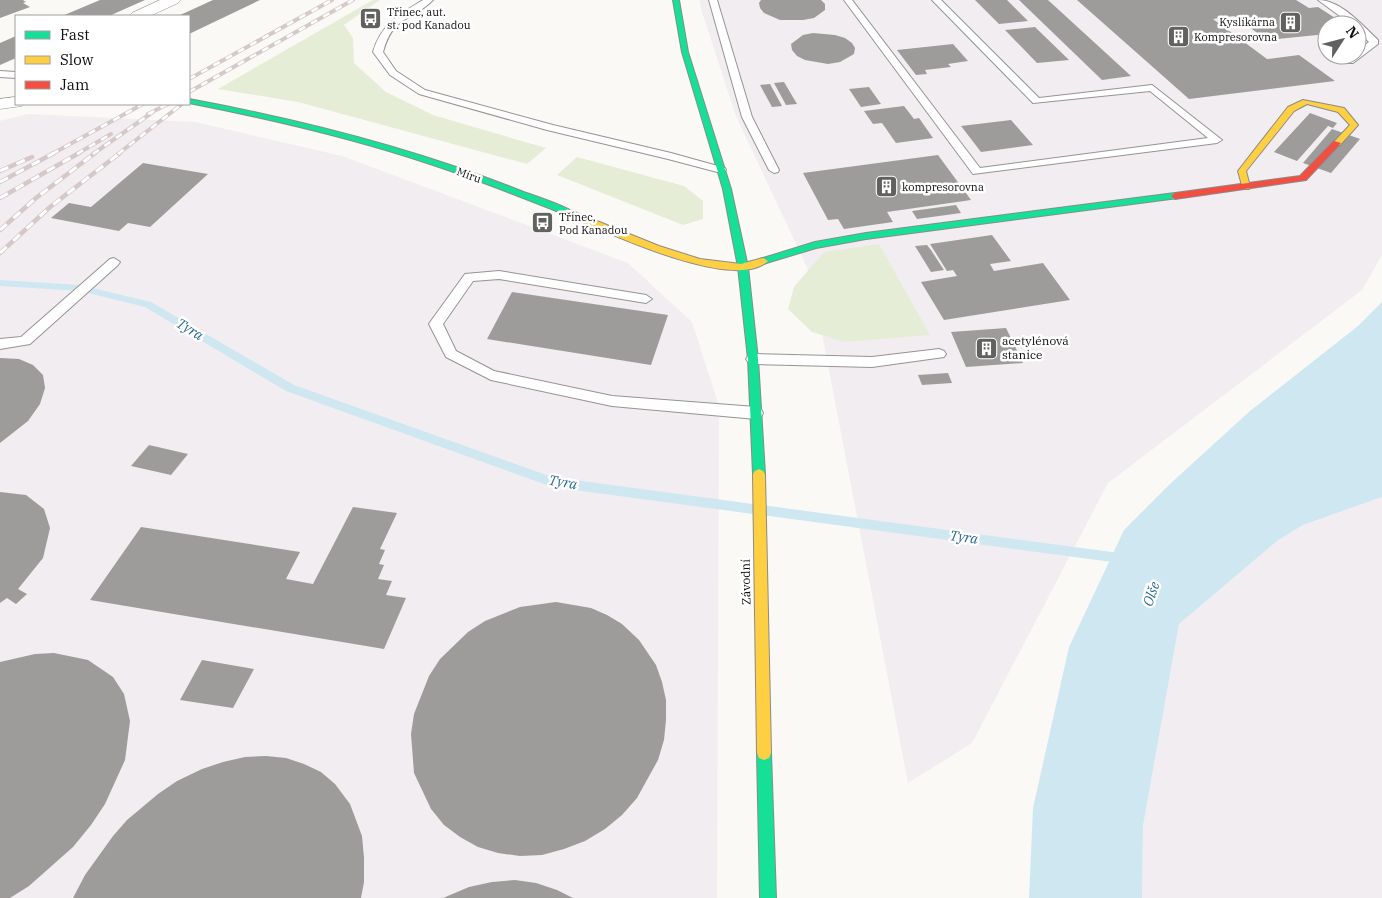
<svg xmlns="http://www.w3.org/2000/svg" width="1382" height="898" font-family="'IBM Plex Serif',serif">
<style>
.industrial{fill:#f2edf0;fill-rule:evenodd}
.green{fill:#e6edd7}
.water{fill:#cfe7f1}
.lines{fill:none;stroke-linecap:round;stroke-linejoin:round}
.stream{fill:#cfe7f1;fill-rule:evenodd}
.building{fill:#9e9c9a}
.lane-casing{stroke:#959493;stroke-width:2}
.street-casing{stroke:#959493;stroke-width:1}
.fast-casing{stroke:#8b8b89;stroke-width:2}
.slow-casing{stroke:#8b8b89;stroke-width:2}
.jam-casing{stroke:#8b8b89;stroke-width:2}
.lane{fill:#fefefe;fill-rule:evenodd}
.street{fill:#fefefe;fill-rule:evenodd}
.fast{fill:#16e098;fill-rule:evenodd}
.slow{fill:#ffcf43;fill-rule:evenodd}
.jam{fill:#f24e42;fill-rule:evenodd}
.rail-far1-casing{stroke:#d5c8c8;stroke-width:4}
.rail-casing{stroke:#d5c8c8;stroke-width:4.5}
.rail-far1{stroke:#fff;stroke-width:2.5;stroke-dasharray:7;stroke-linecap:butt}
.rail{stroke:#fff;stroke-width:3;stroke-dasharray:9;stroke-linecap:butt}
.labels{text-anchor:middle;stroke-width:5;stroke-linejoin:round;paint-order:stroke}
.far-poi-label{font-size:11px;fill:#0f0f0f;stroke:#fff;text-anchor:start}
.far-street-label{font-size:11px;fill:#0f0f0f;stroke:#fff}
.poi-label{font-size:12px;fill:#0f0f0f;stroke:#fff;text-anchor:start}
.street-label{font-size:12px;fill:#0f0f0f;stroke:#fff}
.water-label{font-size:14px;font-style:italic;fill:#266992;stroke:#fff}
</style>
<rect width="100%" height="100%" fill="#faf9f5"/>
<g class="industrial">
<path d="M700,0H1382V255L1362,290L1108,483L972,743L908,783L811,276L736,116L701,9ZM1327,25H1357V55H1327Z"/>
<path d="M28,114L195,122L342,156L628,263L692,322L719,406L717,898H0V121Z"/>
<path d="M1382,497V898H1142L1143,826L1179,624L1277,541L1303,525Z"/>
</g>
<g class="green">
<path d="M373,0H380L344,25L353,38L354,63L386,92L433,115L546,148L527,164L298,102L218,89Z"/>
<path d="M577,157L684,186L703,201V219L683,225L557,175Z"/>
<path d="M879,244L930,335L844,342L812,332L788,309L794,287L824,252Z"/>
</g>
<path class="water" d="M1382,302V497L1303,525L1277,541L1179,624L1143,826L1142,898H1029L1033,808L1069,647L1124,530L1171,483L1250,411L1358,326Z"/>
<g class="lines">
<path class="stream" d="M0,280L80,285L151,302L294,385L552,477L1127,554L1131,555L1133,559L1131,563L1127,564L552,487L286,391L145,307L80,291L0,286Z"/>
</g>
<g class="building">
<path d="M0,0H23L26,2L23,3L30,7L0,18Z"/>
<path d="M100,0H145L109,16H62Z"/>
<path d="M213,0H260L189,34V16H178Z"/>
<path d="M761,0H821L825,4V10L814,18L803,20H780L764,13L760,8L759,3Z"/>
<path d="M975,0H1007L1028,21L999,24Z"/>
<path d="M1019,0H1048L1131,76L1102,80Z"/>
<path d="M1077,0H1296L1309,8L1318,7L1346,25H1327V34L1267,40L1234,16L1213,19L1267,59L1299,55L1335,81L1189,99Z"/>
<path d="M1035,27L1069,60L1037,63L1005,30Z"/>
<path d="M813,33L835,35L845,38L852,43L855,48L854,54L840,62L828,64L805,60L797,56L792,50L791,44L803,35Z"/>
<path d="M16,36V58L0,65V43Z"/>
<path d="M953,44L968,61L948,64L951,67L925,70L927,74L916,75L897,50Z"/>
<path d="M784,82L797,104L786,105L774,83Z"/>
<path d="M770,84L782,106L772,107L760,85Z"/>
<path d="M869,87L881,104L861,107L849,89Z"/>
<path d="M904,106L914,119L919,118L933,138L896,143L882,123L873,124L864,111Z"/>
<path d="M1310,113L1337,123L1333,128L1328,126L1297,161L1274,152Z"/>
<path d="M1011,120L1033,145L981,152L961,126Z"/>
<path d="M1332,129L1360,139L1331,173L1303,163Z"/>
<path d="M938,155L971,200L887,212L893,222L844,229L838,219L828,220L803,173Z"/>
<path d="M143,163L208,174L150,227L128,223L119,231L51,218L69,203L91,207Z"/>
<path d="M956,205L961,213L917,219L912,211Z"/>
<path d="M992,235L1011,261L990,264L994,271L1043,263L1070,300L944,320L921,282L957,276L953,270L947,271L930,244Z"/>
<path d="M927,245L931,250L944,270L931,272L915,246Z"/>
<path d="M512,292L668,315L651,365L487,339Z"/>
<path d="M1006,328L1023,363L966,367L951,332Z"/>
<path d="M0,358L19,359L33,365L43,375L45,388L40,404L28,421L0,443Z"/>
<path d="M948,373L952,383L922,385L918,375Z"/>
<path d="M149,445L188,454L171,475L131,466Z"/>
<path d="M0,492L26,495L44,509L50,528L43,558L18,589L27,594L16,604L7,598L0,603Z"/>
<path d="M353,507L397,513L380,549L385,550L379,564L384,565L378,579L392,581L386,595L406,598L384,649L90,600L141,527L300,552L286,579L313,584Z"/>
<path d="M556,602L591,608L607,615L622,624L639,640L656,665L662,682L666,700V720L664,740L658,760L637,798L622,815L605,829L585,841L564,849L542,855L520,856L498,853L478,847L460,837L444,825L431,809L414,773L411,734L414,714L429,676L440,659L468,632L485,621L520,607Z"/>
<path d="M54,653L88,660L113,677L124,694L130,721L125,760L105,804L91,825L73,847L29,886L10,898H0V662L35,654Z"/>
<path d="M202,660L254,669L233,708L180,700Z"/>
<path d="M266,756L286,758L304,764L321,772L335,784L350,804L362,836L364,858V882L361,898H73L85,875L113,836L127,820L158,794L177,781L202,769L223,762L245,757Z"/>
<path d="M515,880L536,883L557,890L573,898H443L469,887L492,882Z"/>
</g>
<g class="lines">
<defs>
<g id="lane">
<path d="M423,0H433C411,22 393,15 383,52L396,71L425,90L553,125L671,153L725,168L726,170L721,173L668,159L547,130L419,94L390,75L373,52C381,24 400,14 423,0Z"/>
<path d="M709,0H717L752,117L779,170L778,172L774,173L769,170L742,117Z"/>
<path d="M844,0H852L980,168L1208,138L1150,91L1033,103L932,0H941L1039,98L1152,85L1222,140L1217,143L973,174Z"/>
<path d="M1318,0C1341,0 1362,25 1378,40V44L1353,63H1347V59L1352,55H1357V51L1369,42L1357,30V25H1352Z"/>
<path d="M0,71L16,72V78L0,77Z"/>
<path d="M114,258L120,262L118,265L30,344L0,349V339L21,337L110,259Z"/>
<path d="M499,271L646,295L652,299L646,303L499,279L473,281L443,324L456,351L494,371L612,396L756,407L761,409L763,413L761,417L756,419L612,406L491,380L446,357L429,324L431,321L465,274Z"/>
<path d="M939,349L944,351L946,354L944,357L872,367L753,364L748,362L746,359L748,356L753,354L872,357Z"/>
</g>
<g id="street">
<path d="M160,0H181L178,3L150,16H130L132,13Z"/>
<path d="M16,97V104H24L22,106L0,109V99Z"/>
</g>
<g id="fast">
<path d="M673,0H679L688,52L731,189L748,267L758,359L765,474L763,477H755L753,474L748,359L738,267L723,189L682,52Z"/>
<path d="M189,99C302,120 414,148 521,191C534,196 567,206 576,214L575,216H569C524,198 479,180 433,165C353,138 271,119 189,103Z"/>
<path d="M1175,193L1179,196L1178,198L866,239L816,248L763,264L758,261L760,259L815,242L866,233Z"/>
<path d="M764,746L769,748L771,753L776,898H760L757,753L759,748Z"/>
</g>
<g id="slow">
<path d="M1303,100L1344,108L1358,125L1340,145H1337L1333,143L1350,125L1338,112L1307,104L1294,111L1246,171L1250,187L1249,189H1243L1238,171L1288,107Z"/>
<path d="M572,211L659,246L700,259L741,264L763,258L768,261C734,293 607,232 569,216V212Z"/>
<path d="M759,469L763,471L765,474L771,753L769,758L764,760L759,758L757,753L753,474L755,471Z"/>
</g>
<path id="jam" d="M1334,141L1341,143L1306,180L1175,199L1171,196L1175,193L1300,176Z"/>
</defs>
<use href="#lane" class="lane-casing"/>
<use href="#street" class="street-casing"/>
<use href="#fast" class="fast-casing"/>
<use href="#slow" class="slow-casing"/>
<use href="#jam" class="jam-casing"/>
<use href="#lane" class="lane"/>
<use href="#street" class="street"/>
<use href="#fast" class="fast"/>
<use href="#slow" class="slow"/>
<use href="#jam" class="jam"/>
<defs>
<g id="rail-far1">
<path d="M189,79L332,0"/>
<path d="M189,92L353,0"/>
<path d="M148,114L168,104"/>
<path d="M52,154L143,104"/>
<path d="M77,154L111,134"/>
<path d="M93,154L153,112"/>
<path d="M118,154L182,104"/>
</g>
<g id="rail">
<path d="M0,171L32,157"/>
<path d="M0,182L54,153"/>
<path d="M0,198L79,153"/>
<path d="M0,230L36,198L95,153"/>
<path d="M0,253L50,207L120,153"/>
</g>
</defs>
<use href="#rail-far1" class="rail-far1-casing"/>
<use href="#rail" class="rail-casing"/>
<use href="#rail-far1" class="rail-far1"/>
<use href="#rail" class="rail"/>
</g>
<defs>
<symbol id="bus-square" viewBox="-11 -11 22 22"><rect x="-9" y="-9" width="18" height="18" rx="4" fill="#616160" stroke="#fff"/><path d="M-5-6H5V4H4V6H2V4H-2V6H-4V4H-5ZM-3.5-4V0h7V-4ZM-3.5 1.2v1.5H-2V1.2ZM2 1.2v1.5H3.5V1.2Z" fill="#fff"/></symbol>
<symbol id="building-square" viewBox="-11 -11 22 22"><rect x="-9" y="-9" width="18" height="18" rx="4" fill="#616160" stroke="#fff"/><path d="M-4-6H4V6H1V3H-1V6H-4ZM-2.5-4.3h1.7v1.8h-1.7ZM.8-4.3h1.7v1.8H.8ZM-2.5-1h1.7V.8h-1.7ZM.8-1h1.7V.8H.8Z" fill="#fff"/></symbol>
</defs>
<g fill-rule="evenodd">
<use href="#bus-square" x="358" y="6" width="25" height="25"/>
<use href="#building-square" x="1278" y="10" width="25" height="25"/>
<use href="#building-square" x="1166" y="24" width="25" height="25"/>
<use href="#building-square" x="874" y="174" width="25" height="25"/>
<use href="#bus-square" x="530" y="210" width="25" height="25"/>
<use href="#building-square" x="974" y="336" width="25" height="25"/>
</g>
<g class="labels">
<g class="far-poi-label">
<text x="387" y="16">Třinec, aut.<tspan x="387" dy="13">st. pod Kanadou</tspan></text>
<text x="1275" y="26" text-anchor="end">Kyslíkárna</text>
<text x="1194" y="41">Kompresorovna</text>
<text x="902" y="191">kompresorovna</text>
<text x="559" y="221">Třinec,<tspan x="559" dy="13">Pod Kanadou</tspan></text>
</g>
<g class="far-street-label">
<text transform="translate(469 175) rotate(20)" y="4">Míru</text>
</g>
<g class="poi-label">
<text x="1002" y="345">acetylénová<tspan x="1002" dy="14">stanice</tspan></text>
</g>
<g class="street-label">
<text transform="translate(746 582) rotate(-91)" y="4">Závodní</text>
</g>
<g class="water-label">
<text transform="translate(190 329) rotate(31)" y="5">Tyra</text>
<text transform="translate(563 482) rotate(10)" y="5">Tyra</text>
<text transform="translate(964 537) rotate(8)" y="5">Tyra</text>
<text transform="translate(1151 594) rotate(-71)" y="5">Olše</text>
</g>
</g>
<rect x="15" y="15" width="175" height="90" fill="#ffffff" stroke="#9f9f9f"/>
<rect x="25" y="31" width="25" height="8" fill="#16e098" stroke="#9f9f9f"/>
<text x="60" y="40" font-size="15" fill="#0f0f0f">Fast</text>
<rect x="25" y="56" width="25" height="8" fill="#ffcf43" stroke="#9f9f9f"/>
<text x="60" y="65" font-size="15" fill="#0f0f0f">Slow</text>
<rect x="25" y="81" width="25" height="8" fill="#f24e42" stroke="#9f9f9f"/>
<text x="60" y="90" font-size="15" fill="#0f0f0f">Jam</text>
<g transform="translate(1342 40) rotate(54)"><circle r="24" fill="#ffffff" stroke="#9f9f9f"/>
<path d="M0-4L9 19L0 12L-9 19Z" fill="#616160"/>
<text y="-8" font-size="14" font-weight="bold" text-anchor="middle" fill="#0f0f0f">N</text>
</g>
</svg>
